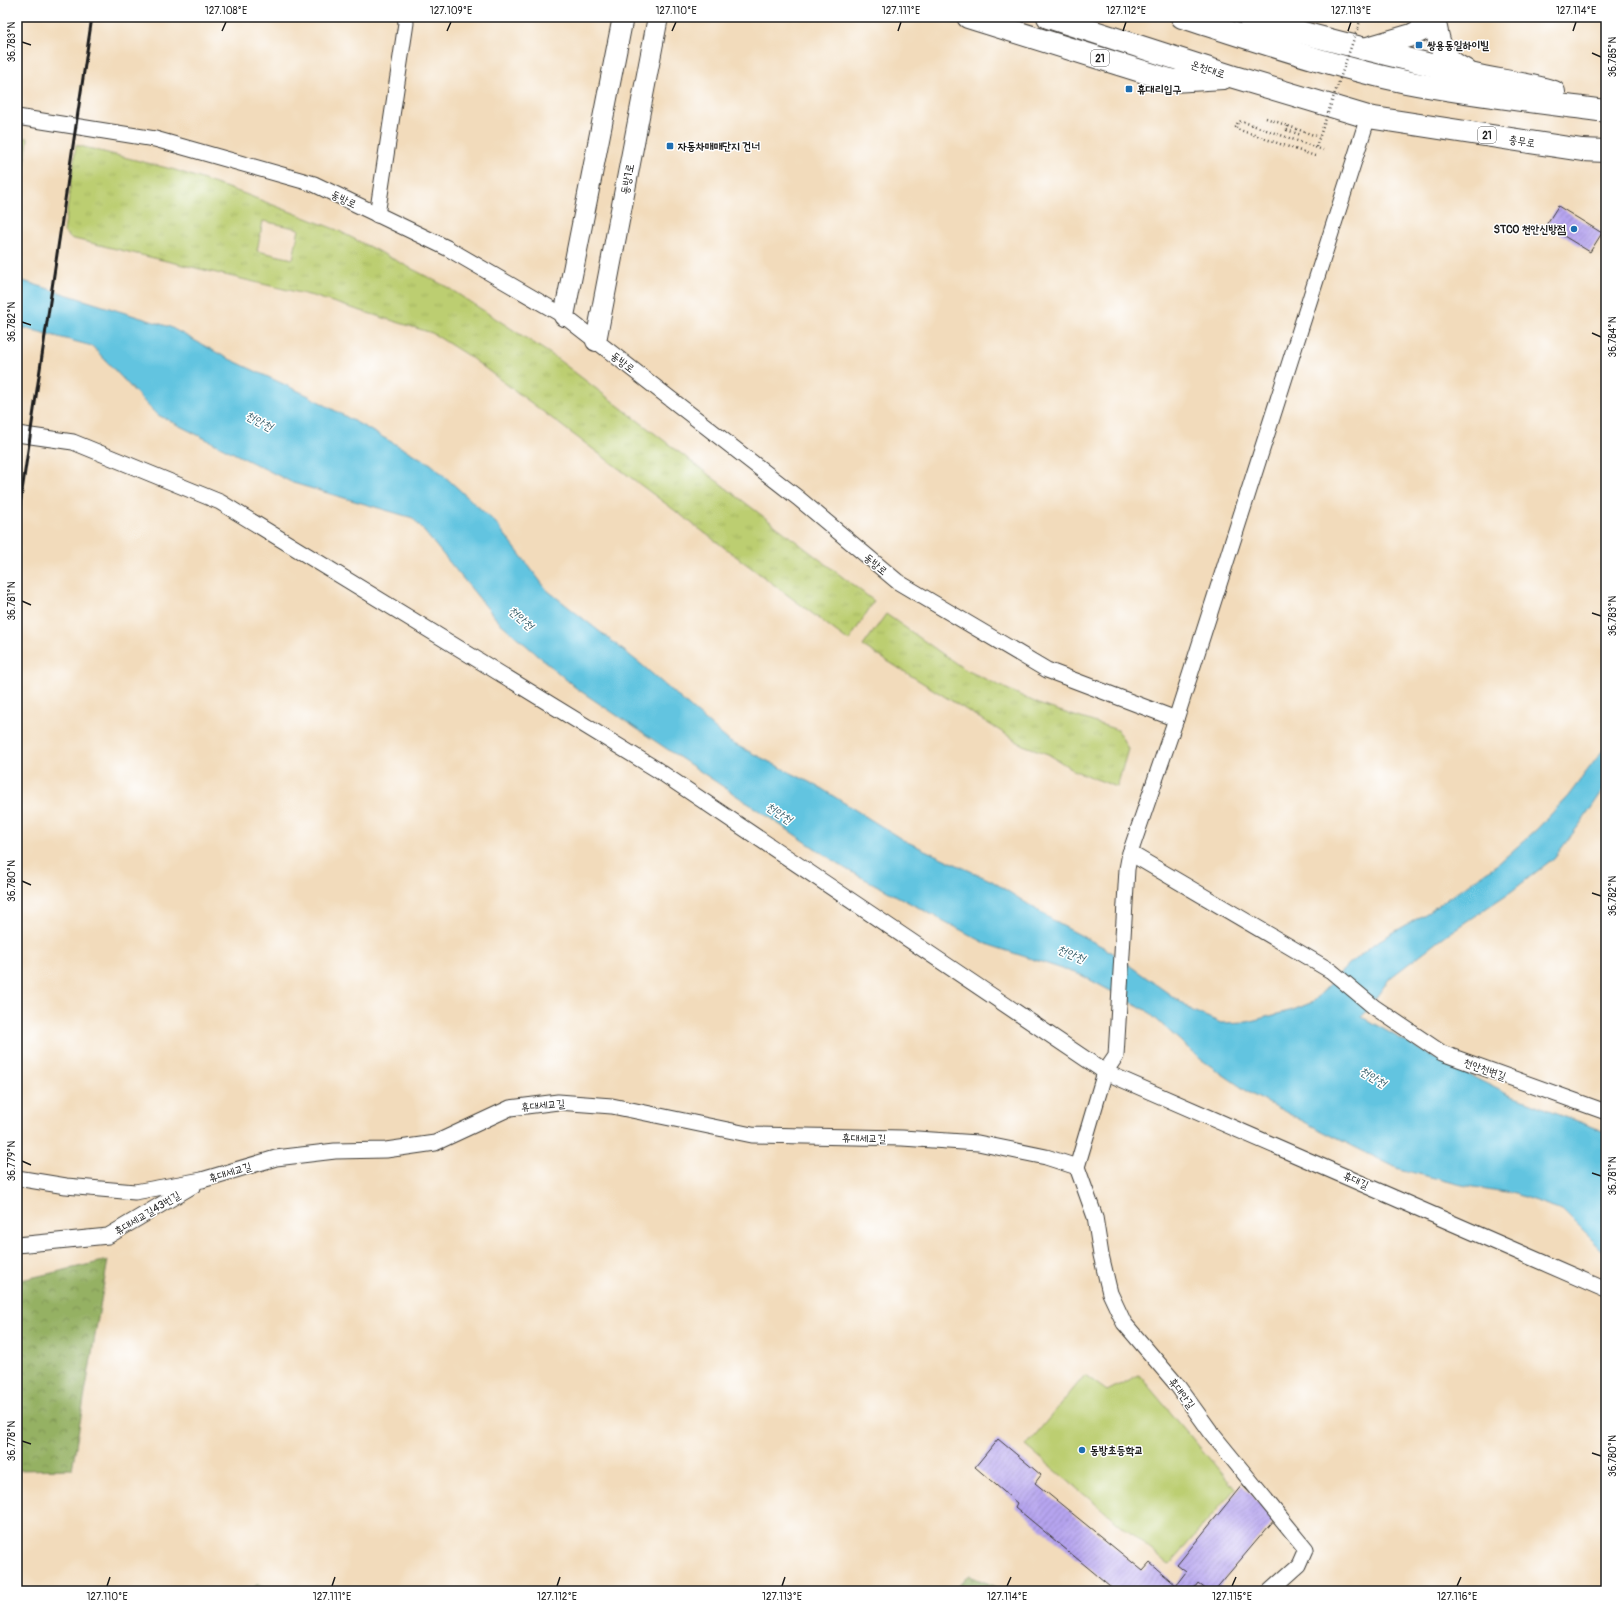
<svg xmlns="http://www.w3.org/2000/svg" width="1623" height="1608" font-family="Pangolin,'Poor Story',sans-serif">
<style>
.green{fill:#bcce71;stroke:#6c7546}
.forest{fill:url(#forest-crowns);stroke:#586640}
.park{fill:url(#park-tufts);stroke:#6c7546;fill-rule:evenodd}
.water{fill:#62c4e0;stroke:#3f707e}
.building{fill:url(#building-hatch)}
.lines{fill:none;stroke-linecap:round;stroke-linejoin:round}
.minor-casing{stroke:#3c3934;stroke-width:17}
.major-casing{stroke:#3c3934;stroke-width:22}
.highway-casing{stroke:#3c3934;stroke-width:24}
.path{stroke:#3c3934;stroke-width:2.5;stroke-dasharray:1 3;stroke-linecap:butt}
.minor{stroke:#fff;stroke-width:15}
.major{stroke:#fff;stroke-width:20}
.highway{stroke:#fff;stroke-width:22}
.rail{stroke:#1c1c1c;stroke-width:3}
.path-bridge{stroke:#3c3934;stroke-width:2.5;stroke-dasharray:1 3;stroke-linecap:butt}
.ticks{fill:none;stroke:#1c1c1c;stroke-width:1.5}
.poi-dot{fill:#1f6fb2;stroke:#fff;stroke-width:1.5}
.labels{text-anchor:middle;stroke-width:3;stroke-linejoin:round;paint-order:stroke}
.shield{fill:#fff;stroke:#606060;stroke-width:1}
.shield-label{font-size:10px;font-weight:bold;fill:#1c1c1c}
.poi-label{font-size:11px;font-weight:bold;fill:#1c1c1c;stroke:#fff;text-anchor:start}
.street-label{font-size:11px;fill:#1c1c1c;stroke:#fff}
.water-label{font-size:12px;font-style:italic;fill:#385f6a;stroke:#fff}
.neatline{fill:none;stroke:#1c1c1c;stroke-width:1.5}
.ticks-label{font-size:10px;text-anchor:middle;fill:#1c1c1c}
</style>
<defs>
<pattern id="forest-crowns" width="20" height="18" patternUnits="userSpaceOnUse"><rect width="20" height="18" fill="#95b163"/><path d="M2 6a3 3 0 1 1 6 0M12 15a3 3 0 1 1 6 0" fill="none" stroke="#798f51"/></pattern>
<pattern id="park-tufts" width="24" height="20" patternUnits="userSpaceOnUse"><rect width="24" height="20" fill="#bcce71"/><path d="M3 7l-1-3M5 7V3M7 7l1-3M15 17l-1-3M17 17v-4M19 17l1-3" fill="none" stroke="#a1b061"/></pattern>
<pattern id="building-hatch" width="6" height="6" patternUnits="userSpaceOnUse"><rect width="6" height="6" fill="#b6a4ef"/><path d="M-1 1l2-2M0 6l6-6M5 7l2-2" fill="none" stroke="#9385c1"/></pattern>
</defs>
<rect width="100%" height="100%" fill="#fff"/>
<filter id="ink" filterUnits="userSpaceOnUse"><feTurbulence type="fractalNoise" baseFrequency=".025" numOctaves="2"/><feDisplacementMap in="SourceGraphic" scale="8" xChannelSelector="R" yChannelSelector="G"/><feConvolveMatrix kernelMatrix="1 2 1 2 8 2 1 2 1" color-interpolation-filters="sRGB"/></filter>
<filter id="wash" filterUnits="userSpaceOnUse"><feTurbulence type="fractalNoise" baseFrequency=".012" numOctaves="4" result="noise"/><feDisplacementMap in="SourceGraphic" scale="16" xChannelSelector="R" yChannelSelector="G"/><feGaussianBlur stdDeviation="0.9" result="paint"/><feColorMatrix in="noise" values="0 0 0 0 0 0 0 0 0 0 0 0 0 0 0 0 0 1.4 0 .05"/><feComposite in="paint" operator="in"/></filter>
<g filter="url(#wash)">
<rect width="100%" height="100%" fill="#f2dbbb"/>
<path class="green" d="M1085,1375L1107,1391L1139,1375L1235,1489L1169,1565L1026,1446Z"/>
<g class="forest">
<path d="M108,1260L72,1469L17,1470V1281Z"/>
<path d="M970,1576L1006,1591H950Z"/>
<path d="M258,1584L268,1591H250Z"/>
</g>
<g class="park">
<path d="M17,137L28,138L17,227Z"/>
<path d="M76,145L175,170L245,194L337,230L447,287L552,355L874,601L849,641L470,357L432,333L313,296L70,238L64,232ZM263,221L299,229L293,259L257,251Z"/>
<path d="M886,614L964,669L1041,705L1118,730L1128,749L1117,787L1075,771L1048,754L1023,745L863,646Z"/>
</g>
<path class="water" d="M17,279L170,327L225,357L307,395L431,464L496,523L547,590L642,665L730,742L819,787L903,840L992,881L1059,924L1105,948L1193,1011L1221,1023L1247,1022L1293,1010L1313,1002L1349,964L1375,943L1427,913L1499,863L1537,829L1568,796L1606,746V786L1583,820L1554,858L1512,891L1446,935L1390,978L1362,1017L1424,1052L1507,1094L1606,1132V1252L1601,1249L1562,1210L1512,1193L1462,1185L1399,1169L1318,1129L1251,1094L1199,1058L1146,1010L1081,975L989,945L846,869L576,688L498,621L413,518L293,483L156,414L92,346L25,328H17Z"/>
<g id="blocks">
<g class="building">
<path d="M1558,206L1602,233L1590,252L1546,225Z"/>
<path d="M998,1439L1041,1475L1035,1483L1143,1571L1150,1563L1176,1585L1186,1572L1177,1565L1242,1485L1275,1519L1214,1591H1208L1198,1583L1192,1591H1116L1015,1507L1017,1503L975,1467Z"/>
</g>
</g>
</g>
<g filter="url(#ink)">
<use href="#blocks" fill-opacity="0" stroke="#3c3934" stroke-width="1"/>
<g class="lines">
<defs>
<g id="minor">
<path d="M17,117L155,139L314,184L447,248L564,316L798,498L898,582L1047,670L1176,719"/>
<path d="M377,215L406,23L405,17"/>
<path d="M17,434L73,442L220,502L656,769L1105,1072L1606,1290"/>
<path d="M1130,853L1331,971L1374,1007L1442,1053L1606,1112"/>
<path d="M1077,1167L1105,1072L1116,1056L1127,869L1130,853L1176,719L1368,117"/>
<path d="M1077,1167L1095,1217L1101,1255L1110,1293L1124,1323L1177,1385L1213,1435L1306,1549L1299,1565L1270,1591"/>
<path d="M17,1178L66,1186L135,1192L202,1180L276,1158L335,1151L386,1150L435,1143L510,1108L558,1102L612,1106L752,1135L902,1138L978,1143L1046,1157L1077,1167"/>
<path d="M17,1245L108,1236L194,1185"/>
</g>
<g id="major">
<path d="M564,316L623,17"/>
<path d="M596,341L658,17"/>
</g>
<g id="highway">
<path d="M968,17L1173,81L1223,78"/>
<path d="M1048,17L1234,77L1368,117L1582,150L1606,151"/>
<path d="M1182,17C1256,40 1330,66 1406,82C1472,95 1539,102 1606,111"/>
<path d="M1249,17L1274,25L1286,33"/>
<path d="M1274,25C1339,43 1405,59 1470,74C1498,81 1527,83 1554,92"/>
<path d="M1364,49L1412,35L1435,23C1440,48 1441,58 1465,70"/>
</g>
</defs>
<use href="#minor" class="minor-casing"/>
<use href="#major" class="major-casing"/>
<use href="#highway" class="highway-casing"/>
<g class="path">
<path d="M1358,28L1361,17"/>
<path d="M1266,118L1319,137"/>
<path d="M1288,126L1287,130L1301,135"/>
<path d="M1315,156L1237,129L1236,127L1238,122L1241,121L1323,150"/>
</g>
<use href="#minor" class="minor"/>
<use href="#major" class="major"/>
<use href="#highway" class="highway"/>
<path class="rail" d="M17,525L92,17"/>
<path class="path-bridge" d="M1316,147L1358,27"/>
</g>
</g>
<path class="ticks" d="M222,31L226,22M447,31L451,22M672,31L676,22M898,31L901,22M1123,31L1126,22M1348,31L1351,22M1573,31L1576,22M22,42L31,45M1592,53L1601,57M22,322L31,325M1592,333L1601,337M22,601L31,605M1592,613L1601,616M22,881L31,885M1592,893L1601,896M22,1161L31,1165M1592,1173L1601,1176M22,1441L31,1444M1592,1453L1601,1456M107,1586L110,1577M332,1586L335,1577M557,1586L560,1577M782,1586L785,1577M1007,1586L1011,1577M1232,1586L1236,1577M1457,1586L1461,1577"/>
<g class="poi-dot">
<rect x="1415" y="41" width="8" height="8" rx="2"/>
<rect x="1125" y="85" width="8" height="8" rx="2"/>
<rect x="666" y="142" width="8" height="8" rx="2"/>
<circle cx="1574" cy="229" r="4"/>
<circle cx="1082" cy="1450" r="4"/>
</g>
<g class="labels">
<g class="shield">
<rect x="1091" y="50" width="18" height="16" rx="3"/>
<rect x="1478" y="127" width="18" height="16" rx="3"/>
</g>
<g class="shield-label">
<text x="1100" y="62">21</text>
<text x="1487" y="139">21</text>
</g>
<g class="poi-label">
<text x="1427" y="49">쌍용동일하이빌</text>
<text x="1137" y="93">휴대리입구</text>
<text x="678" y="150">자동차매매단지 건너</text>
<text x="1566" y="233" text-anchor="end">STCO 천안신방점</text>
<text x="1090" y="1454">동방초등학교</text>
</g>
<g class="street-label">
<text transform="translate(1208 69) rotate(18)" y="4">온천대로</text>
<text transform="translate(1522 141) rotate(9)" y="4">충무로</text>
<text transform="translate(627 179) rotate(-79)" y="4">동방1로</text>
<text transform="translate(344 199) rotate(26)" y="4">동방로</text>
<text transform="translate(623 362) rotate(38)" y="4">동방로</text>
<text transform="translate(876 564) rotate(40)" y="4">동방로</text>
<text transform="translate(1485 1069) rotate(20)" y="4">천안천변길</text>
<text transform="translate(543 1105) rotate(-5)" y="4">휴대세교길</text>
<text transform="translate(864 1138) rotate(1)" y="4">휴대세교길</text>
<text transform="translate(230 1172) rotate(-17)" y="4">휴대세교길</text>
<text transform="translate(1356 1180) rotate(24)" y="4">휴대길</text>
<text transform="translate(147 1213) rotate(-31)" y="4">휴대세교길43번길</text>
<text transform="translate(1182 1393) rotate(53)" y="4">휴대안길</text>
</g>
<g class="water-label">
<text transform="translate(259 421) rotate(28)" y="4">천안천</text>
<text transform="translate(521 618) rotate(41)" y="4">천안천</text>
<text transform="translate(779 813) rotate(33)" y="4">천안천</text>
<text transform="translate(1071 954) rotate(23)" y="4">천안천</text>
<text transform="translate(1373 1077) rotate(31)" y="4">천안천</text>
</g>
</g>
<rect width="1623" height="1608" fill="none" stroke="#fff" stroke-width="44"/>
<rect x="22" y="22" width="1579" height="1564" class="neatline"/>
<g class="ticks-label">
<text x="226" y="14">127.108°E</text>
<text x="451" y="14">127.109°E</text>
<text x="676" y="14">127.110°E</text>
<text x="901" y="14">127.111°E</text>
<text x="1126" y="14">127.112°E</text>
<text x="1351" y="14">127.113°E</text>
<text x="1576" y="14">127.114°E</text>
<text transform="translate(11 42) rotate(-90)" y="4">36.783°N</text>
<text transform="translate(1612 57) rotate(-90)" y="4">36.785°N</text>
<text transform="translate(11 322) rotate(-90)" y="4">36.782°N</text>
<text transform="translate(1612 337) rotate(-90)" y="4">36.784°N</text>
<text transform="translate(11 601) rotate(-90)" y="4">36.781°N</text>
<text transform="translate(1612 616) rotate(-90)" y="4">36.783°N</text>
<text transform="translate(11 881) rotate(-90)" y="4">36.780°N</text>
<text transform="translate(1612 896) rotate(-90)" y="4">36.782°N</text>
<text transform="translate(11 1161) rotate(-90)" y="4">36.779°N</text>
<text transform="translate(1612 1176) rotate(-90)" y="4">36.781°N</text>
<text transform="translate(11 1441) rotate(-90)" y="4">36.778°N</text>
<text transform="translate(1612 1456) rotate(-90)" y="4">36.780°N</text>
<text x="107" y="1600">127.110°E</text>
<text x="332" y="1600">127.111°E</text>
<text x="557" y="1600">127.112°E</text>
<text x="782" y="1600">127.113°E</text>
<text x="1007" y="1600">127.114°E</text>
<text x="1232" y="1600">127.115°E</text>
<text x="1457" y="1600">127.116°E</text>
</g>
</svg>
